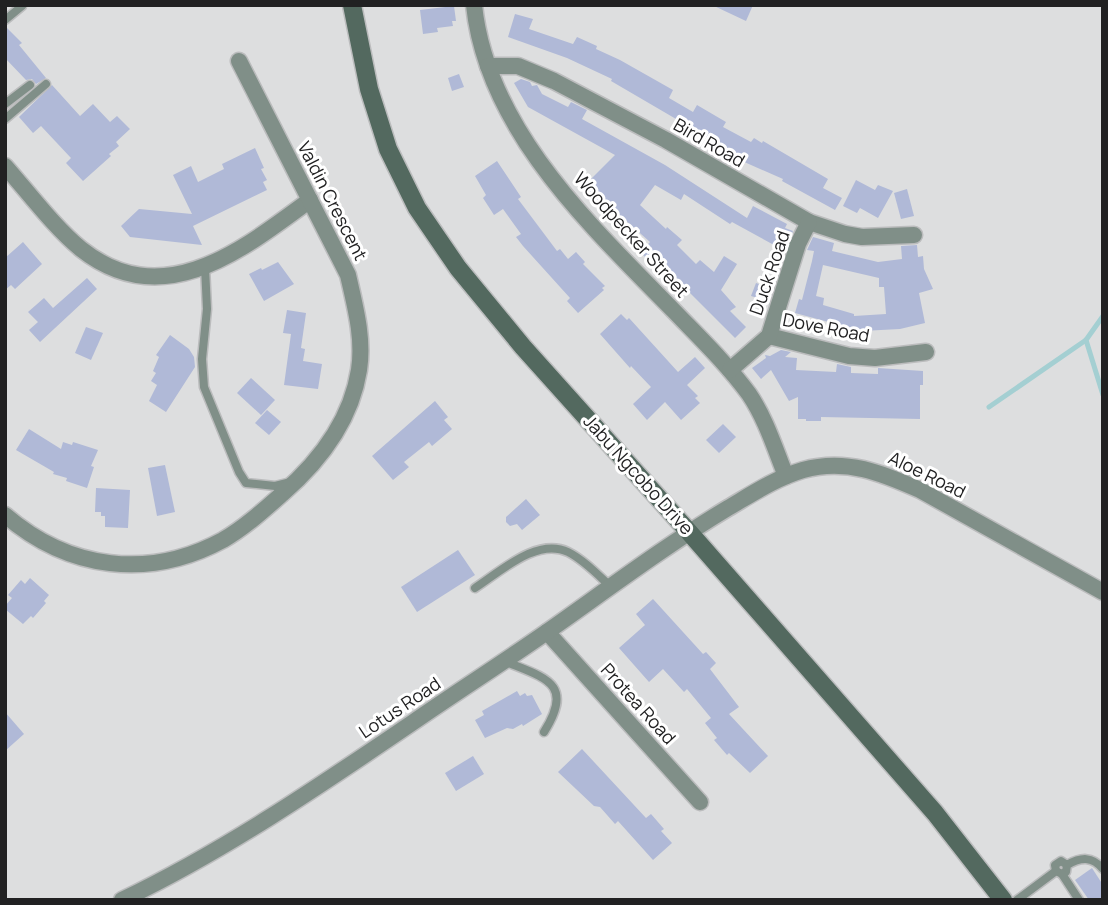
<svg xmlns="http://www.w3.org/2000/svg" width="1108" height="905" font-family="Manrope,sans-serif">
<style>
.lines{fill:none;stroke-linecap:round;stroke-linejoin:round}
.stream{stroke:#a4cfd2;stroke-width:5}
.building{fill:#b0b9d7;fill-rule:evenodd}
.lane-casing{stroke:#bbbcbd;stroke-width:11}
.street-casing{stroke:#bbbcbd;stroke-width:19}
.secondary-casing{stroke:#bbbcbd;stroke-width:21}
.lane{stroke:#808f88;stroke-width:8}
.street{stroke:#808f88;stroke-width:16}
.secondary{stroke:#53695f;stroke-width:18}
.labels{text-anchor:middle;stroke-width:6;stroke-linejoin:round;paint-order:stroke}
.street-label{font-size:18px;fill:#212122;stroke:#fff}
</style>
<rect width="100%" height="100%" fill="#dddedf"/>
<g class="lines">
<g class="stream">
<path d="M1086,340L1103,395"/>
<path d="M989,407L1086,340L1103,316"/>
</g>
</g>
<g class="building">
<path d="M712,5H753L746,21Z"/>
<path d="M454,6L456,21H452L453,26L437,28L438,32L423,34L420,10Z"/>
<path d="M515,14L533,19L529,29L573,44L577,37L597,46L596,49L620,60L673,90L669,98L693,112L697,105L726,122L723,127L751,142L754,138L762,143L763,141L828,179L823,188L842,198L835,210L782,181L783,179L724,153L726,150L724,147L611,81L612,79L567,58L508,37Z"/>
<path d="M5,26L22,43L19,45L46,78L36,84L32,79L26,80L5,58Z"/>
<path d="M459,74L464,87L452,91L448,78Z"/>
<path d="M521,79L530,82L532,86L537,85L542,94L568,107L571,102L587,110L582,119L665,165L747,218L753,206L787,224L785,228L793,231L785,251L732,222L730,224L684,194L681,200L655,185L640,205L666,229L667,227L682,240L677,245L696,264L700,260L714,272L724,256L737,264L721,290L736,307L730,311L746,327L735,338L658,261L652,263L643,255L645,253L642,251L650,242L623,218L621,220L606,209L584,186L615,155L528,107L514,83Z"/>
<path d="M52,85L80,116L93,104L110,122L117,116L130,129L116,142L119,146L109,154L111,156L83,181L66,163L71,158L41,126L33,133L19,117Z"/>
<path d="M255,148L264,168L261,169L267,180L263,182L267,190L193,226L202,245L130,237L121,226L139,209L192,214L173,175L191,166L198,182L224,169L222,164Z"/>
<path d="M497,161L521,197L518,199L557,251L560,249L568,259L576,252L585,262L583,264L605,286L602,288L604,290L578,313L567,301L570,298L523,246L516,237L521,234L503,209L494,215L483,198L486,195L475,176Z"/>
<path d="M856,180L875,190L878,185L893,191L878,218L860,208L857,213L843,206Z"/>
<path d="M907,189L914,216L901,219L894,193Z"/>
<path d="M813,237L834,243L832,251L878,262L902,259L901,246L917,245L918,257L923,256L924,269L933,289L919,293L925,323L900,329L862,331L795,313L799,299L802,300L812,261L814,251L807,250ZM823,265L879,278V287H884L886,314L854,316V314L823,305L824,298L816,296Z"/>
<path d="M23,242L42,264L15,289L11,285L5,290V258Z"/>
<path d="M278,262L294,284L264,301L249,274L261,268L262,270Z"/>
<path d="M87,278L97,289L40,342L29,330L38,322L28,312L44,298L53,308Z"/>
<path d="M756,283L770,288L765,300L751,296Z"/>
<path d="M287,310L306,313L301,348L305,349L303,361L322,364L318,389L284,385L291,334L283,333Z"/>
<path d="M621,314L627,320L629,318L678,372L695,357L705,368L687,385L698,396L695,398L700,403L681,420L665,402L647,420L633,404L651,387L631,366L630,368L600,334Z"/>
<path d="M86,327L103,333L91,360L75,353Z"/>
<path d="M170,335L189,349L194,357L195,367L166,412L149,401L157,385L151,381L156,373L153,371L159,357L156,355Z"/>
<path d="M781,350L791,352L785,357L797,358L796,370L836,372L837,364L851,367V373L878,374V368L923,371V385H920V419L821,417V421H806V419H798V397L789,401L771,370L761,379L752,368L766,358L765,355L770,356Z"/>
<path d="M251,378L275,400L261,415L237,393Z"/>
<path d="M435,401L448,417L444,420L452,429L432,446L429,442L404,462L409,467L393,480L372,456Z"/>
<path d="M267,410L281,422L269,435L255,423Z"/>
<path d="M723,424L736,437L719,453L706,440Z"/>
<path d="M29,429L61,449L63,442L72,445L73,442L98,450L91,466L94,467L87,488L66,481L67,478L53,474L54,472L16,450Z"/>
<path d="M165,465L175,512L157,516L148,468Z"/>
<path d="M96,488L130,490L128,528L105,527V516H101V512H95Z"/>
<path d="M526,499L540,515L522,530L517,524L510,526L506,522V517Z"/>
<path d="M458,550L475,575L417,612L401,587Z"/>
<path d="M30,578L49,595L44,601L46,603L33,618L31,616L23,624L5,609V606L12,598L8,595L21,580L25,584Z"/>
<path d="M653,599L703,654L706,652L716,663L710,669L739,707L729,714L768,756L750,773L729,753L727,755L714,740L717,738L705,723L711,718L687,689L684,692L663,669L649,682L619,648L645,625L636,614Z"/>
<path d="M517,691L520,696L525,693L527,696L532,695L542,714L523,726L522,724L513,729L507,728L485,738L475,720L484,715L482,711Z"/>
<path d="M5,712L24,734L5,751Z"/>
<path d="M582,749L646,818L651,814L664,829L661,831L672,843L653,860L618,821L615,824L600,807L594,806L558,772Z"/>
<path d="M473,756L484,774L456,791L445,773Z"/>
<path d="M1092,868L1103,885V900H1089L1075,880Z"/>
</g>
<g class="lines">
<defs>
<g id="lane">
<path d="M5,20L22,6"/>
<path d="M5,104L30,85"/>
<path d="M5,119L46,84"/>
<path d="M205,267L207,309L202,359L204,387L239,472L246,483L275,486L291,482"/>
<path d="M475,588C500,572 537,537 568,552C584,560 598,575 611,587"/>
<path d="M504,661C545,678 575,683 544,732"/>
<path d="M1067,865L1061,861L1055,865L1056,871L1062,874L1066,872L1067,865C1081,857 1092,856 1103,869"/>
<path d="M1062,874L1079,900"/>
<path d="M1017,900L1056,871"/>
</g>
<g id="street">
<path d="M474,5C487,130 591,226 674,311C700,338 727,364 749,394C766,419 775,449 786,476"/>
<path d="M488,66H518L554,81L666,140L809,222L845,234L862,237L914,235"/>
<path d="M5,166C28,192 55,228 81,249C163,314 242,250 310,200"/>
<path d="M769,336L849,356L875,358L926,352"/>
<path d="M730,370L769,336L798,244L809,222"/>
<path d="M5,515C69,570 149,580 223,540C244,528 264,510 282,494C320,461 351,421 359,370C364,338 355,306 348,275L239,61"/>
<path d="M547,632L700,802"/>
<path d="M122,900C224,851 318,787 412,723C461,689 512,657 561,622C616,583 670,543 728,508C752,494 776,478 803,470C846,458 882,473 920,490L1103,592"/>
</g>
<path id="secondary" d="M352,5L369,89L388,149L417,208L458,268L523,347L689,532L935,813L1003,900"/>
</defs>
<use href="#lane" class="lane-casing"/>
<use href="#street" class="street-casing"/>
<use href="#secondary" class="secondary-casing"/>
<use href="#lane" class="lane"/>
<use href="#street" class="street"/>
<use href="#secondary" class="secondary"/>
</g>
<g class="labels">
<g class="street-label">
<text transform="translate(709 143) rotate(30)" y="6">Bird Road</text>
<text transform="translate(332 201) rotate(63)" y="6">Valdin Crescent</text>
<text transform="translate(631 235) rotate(48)" y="6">Woodpecker Street</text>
<text transform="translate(770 273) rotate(-71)" y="6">Duck Road</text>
<text transform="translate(826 328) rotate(11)" y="6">Dove Road</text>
<text transform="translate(638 475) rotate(48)" y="6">Jabu Ngcobo Drive</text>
<text transform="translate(927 475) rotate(26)" y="6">Aloe Road</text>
<text transform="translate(638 704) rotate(48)" y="6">Protea Road</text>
<text transform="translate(400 708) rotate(-34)" y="6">Lotus Road</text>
</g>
</g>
<rect width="1108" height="905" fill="none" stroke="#212122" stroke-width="14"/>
</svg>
